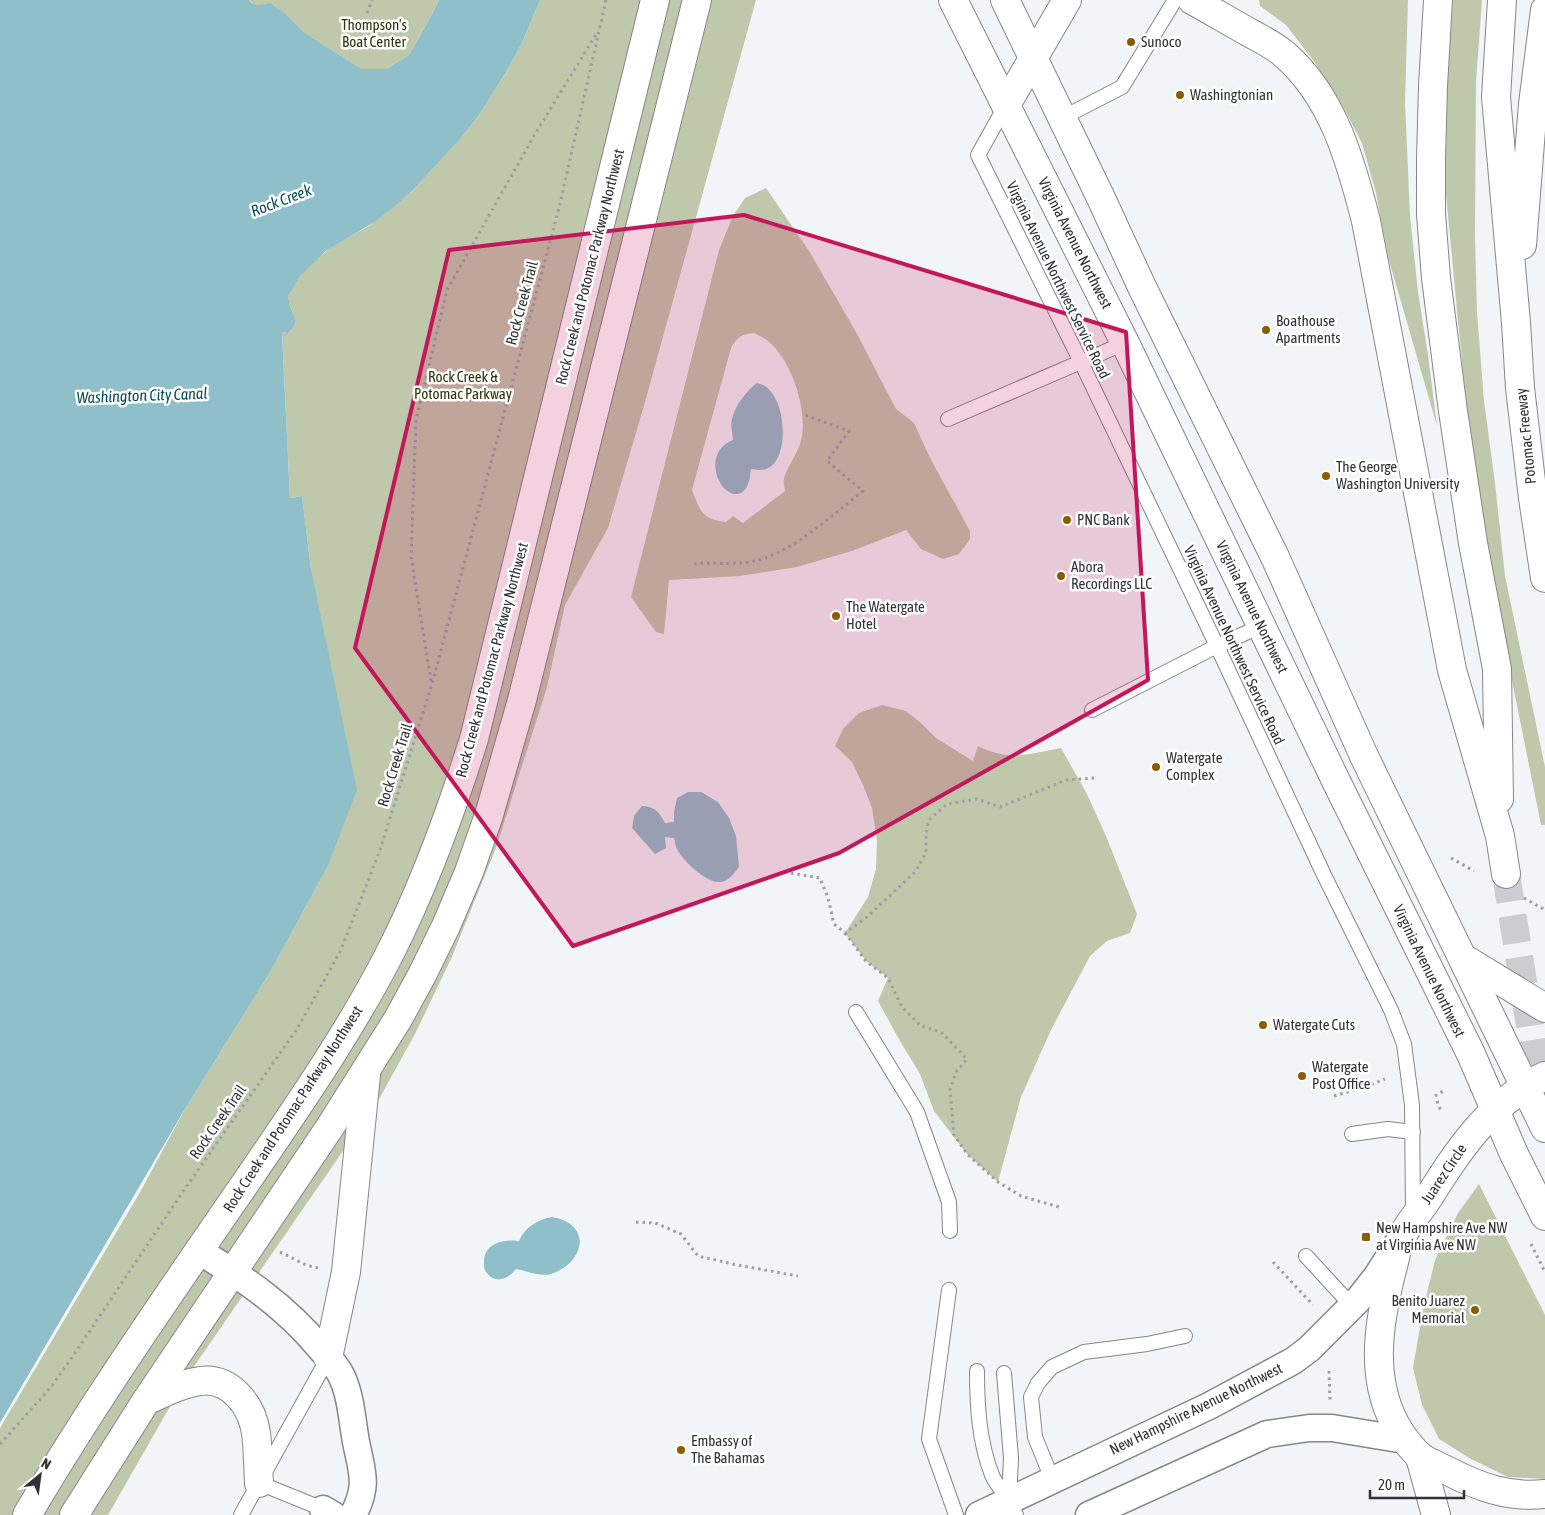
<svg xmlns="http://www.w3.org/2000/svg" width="1545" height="1515" font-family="'Asap Condensed',sans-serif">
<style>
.green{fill:#c0c8ac;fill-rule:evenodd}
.water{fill:#8fc0ca}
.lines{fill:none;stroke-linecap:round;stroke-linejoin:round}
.highway-tunnel{stroke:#cbced1;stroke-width:28;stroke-dasharray:28 14;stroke-linecap:butt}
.lane-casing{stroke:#848789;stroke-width:16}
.street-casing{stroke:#848789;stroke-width:29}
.secondary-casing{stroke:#848789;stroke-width:30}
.primary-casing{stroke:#848789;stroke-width:30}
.highway-casing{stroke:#848789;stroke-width:30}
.path{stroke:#9c9ea0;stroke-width:3;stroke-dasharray:2.5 4;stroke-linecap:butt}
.lane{stroke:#fff;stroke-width:14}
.street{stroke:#fff;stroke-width:26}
.secondary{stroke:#fff;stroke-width:28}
.primary{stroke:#fff;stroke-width:28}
.highway{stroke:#fff;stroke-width:28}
.marked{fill:#c2185b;fill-opacity:0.2;stroke:#c2185b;stroke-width:4;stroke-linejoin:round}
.poi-dot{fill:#8a5d00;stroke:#fff;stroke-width:2}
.labels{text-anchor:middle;stroke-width:5;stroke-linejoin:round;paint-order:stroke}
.park-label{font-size:15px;fill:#2d3608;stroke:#fff}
.poi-label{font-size:15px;fill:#313233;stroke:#fff;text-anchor:start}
.street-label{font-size:15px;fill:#313233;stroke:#fff}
.water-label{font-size:16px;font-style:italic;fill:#064f5a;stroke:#fff}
</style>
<rect width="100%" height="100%" fill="#f2f5f8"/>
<g class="green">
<path d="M249,0H439L430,18L409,55L386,69H362L305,33L287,15L254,5Z"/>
<path d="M540,0H756L645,402L608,528L565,605L547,687L496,848L451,959L415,1034L379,1099L188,1375L108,1515H0V1428L139,1194L185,1109L269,974L327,868L311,569L302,496L290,498L282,333C289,332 295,327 296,320L290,306L288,296L293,285L303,272L332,246L367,227L397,205L415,188L461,138L480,114L509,67L521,45Z"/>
<path d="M1259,0H1408L1405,102L1410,216L1418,292L1428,355L1437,426L1388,257L1376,193L1362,143L1340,101L1313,60L1286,25L1260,6Z"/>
<path d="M1453,0H1482L1476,82L1475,236L1477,312L1484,401L1495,483L1505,576L1545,767V825H1541L1491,576L1466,400L1457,311L1444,173L1447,76Z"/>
<path d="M766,188L809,251L856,332L896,409L914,423L929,456L970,531V539L959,554L943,559L921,549L906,530L852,551L797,567L740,576L669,580L664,634L656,632L631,597L719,250L733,216L745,198ZM754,333C758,335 764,338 768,341C792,360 810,415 800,444C797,454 785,471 784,479C783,483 785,488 785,491L743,523L733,516L726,522C701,519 701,512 692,490L731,348C737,337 742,334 754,333Z"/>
<path d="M882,705L906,711L922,724L936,738L973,761L978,746C1011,762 1027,754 1061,748L1086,792L1106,836L1137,914L1130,933L1107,941L1090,956L1080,975L1051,1030L1021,1097L998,1182L967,1154L934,1111L920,1074L900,1041L878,1001L888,978L866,961L845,933L868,897L876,869L877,840L872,808L863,785L852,762L835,746L843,729L859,713Z"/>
<path d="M1479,1184L1545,1315V1479L1508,1477L1471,1459L1439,1439L1422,1405L1413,1368L1423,1310L1435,1260L1458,1213Z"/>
</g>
<g class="water">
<path d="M0,0H249C254,8 262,5 270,3L287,15L305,33L362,69H386L409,55L430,18L439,0H540L521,45L509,67L480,114L461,138L415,188L397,205L376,221L327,250L300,276L288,296L290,306L296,320C295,327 291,330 286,334V332L282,333L290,498L302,496L311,569L357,790L327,868L269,974L185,1109L0,1423Z"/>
<path d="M757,383C786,388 791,454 770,467C764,471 757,470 751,469C750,474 750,480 748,484C747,488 744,491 741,493C721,502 699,453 733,440C733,434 730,425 732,419C735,406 746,391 757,383Z"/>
<path d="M688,792H701L718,802L729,818L736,836L739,867C735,872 729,881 721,882C707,884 683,861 677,849C675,846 675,841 674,838L665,837L666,848L655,854L632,828L634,816L642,806C656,807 659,812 665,823L674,822V812L677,798Z"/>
<path d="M552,1217C593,1224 585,1263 551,1274C540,1277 527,1271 516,1269C509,1278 496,1285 487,1273C484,1271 484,1266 484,1262C484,1243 504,1239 519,1241C525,1227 537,1220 552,1217Z"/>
</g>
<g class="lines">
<path class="highway-tunnel" d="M1506,874L1542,1102"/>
<defs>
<g id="lane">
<path d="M1006,105L978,155L1081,362L1217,646L1324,875L1391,1010L1404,1044L1412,1105L1413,1215"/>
<path d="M1062,118L1122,87L1175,0"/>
<path d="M948,419L1125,343"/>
<path d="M1092,710L1217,646L1261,626"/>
<path d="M856,1012L917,1112L949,1202L950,1231"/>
<path d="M1352,1134L1388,1129L1413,1132"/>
<path d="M1306,1256L1352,1306"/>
<path d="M949,1290L929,1439L956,1515"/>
<path d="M977,1371C977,1405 979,1442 992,1475C995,1483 1002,1490 1007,1498C1011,1503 1013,1509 1016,1515"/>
<path d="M1004,1373L1011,1458L1009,1500"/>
<path d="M1052,1479L1035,1437L1031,1397L1038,1383L1052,1367L1084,1352L1147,1344L1185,1336"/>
<path d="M259,1483L323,1509L320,1513"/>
<path d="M241,1515L328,1358"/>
</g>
<g id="street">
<path d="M199,1251C245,1279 285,1306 320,1348C327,1356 336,1365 341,1375C351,1395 352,1420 356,1442C362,1472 369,1485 353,1515"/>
<path d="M323,1509L333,1515"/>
<path d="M979,1515L1209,1406L1293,1361L1309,1349L1358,1300L1377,1276L1396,1246"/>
<path d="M1089,1515L1267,1434L1309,1428H1332L1405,1440"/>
</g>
<g id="secondary">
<path d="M1545,1076C1488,1103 1458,1151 1425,1203C1418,1213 1404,1229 1400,1241C1396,1250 1395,1260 1392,1270C1378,1324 1368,1384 1401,1434C1407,1442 1413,1451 1421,1457C1429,1463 1439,1466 1448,1471C1479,1487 1509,1498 1545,1494"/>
<path d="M1420,1457L1436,1515"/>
</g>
<g id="primary">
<path d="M953,0L1125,343L1337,783L1471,1054L1514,1154L1545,1216"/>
<path d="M1005,0L1100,196L1142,287L1275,557L1364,756L1545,1128"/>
<path d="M1006,105L1067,0"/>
<path d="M1463,958L1545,1008"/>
<path d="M328,1358L346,1272L366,1075"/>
<path d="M146,1401C163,1393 181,1384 200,1381C230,1377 252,1405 256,1433C258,1449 258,1466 259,1483"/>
<path d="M27,1515C96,1398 174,1287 251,1175C300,1103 350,1031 390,953C425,884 451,812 474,739L655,0"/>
<path d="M74,1515L146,1401L330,1127L398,1019L422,975L446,926L469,872L489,815L522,700L697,0"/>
</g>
<g id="highway">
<path d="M1192,0C1212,11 1232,23 1252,34C1263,40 1275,46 1284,54C1333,96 1351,162 1366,221L1452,670L1500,836L1506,874"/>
<path d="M1438,0L1433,86L1431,158V214L1436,278L1453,411L1473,543L1497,669L1499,799"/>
<path d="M1502,0L1496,97L1516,323L1520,388L1533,498L1545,578"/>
<path d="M1522,245L1533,104L1545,10"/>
</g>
</defs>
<use href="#lane" class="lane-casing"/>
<use href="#street" class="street-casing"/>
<use href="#secondary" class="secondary-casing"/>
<use href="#primary" class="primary-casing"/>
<use href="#highway" class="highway-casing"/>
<g class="path">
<path d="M367,13L372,0"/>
<path d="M694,564C712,562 731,565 749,562C789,556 831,516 863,491L827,461L849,431L802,414"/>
<path d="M431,681L411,557L416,420L447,290L535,134L597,33"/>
<path d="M1451,858L1474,871"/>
<path d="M791,873L820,878L828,898L834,924L845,933L867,917L915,872L926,853V834L929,820L947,804L977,799L1000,807L1066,780L1095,778"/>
<path d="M1524,898L1545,910"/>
<path d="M845,933L866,961L888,978L902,1007L921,1026L941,1032L967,1059L956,1072L950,1090L954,1135L967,1154L998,1182L1021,1196L1059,1207"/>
<path d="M1334,1096L1365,1087L1385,1079"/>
<path d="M1435,1096L1445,1090"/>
<path d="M1437,1101L1441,1111"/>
<path d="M636,1222L655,1223L681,1234L698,1256L737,1265L798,1276"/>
<path d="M1531,1244L1545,1272"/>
<path d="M280,1252L306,1265L318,1268"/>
<path d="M1273,1262L1313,1305"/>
<path d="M1329,1371L1330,1400"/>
<path d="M0,1444L51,1387L69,1362L186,1187L297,1029L341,950L380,850L432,684L559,208L606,0"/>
</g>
<use href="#lane" class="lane"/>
<use href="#street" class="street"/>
<use href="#secondary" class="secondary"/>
<use href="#primary" class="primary"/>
<use href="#highway" class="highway"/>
</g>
<path class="marked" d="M744,215L1126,332L1148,680L839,853L573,946L355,648L449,250Z"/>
<g class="poi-dot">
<circle cx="1131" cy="42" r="5"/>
<circle cx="1180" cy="95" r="5"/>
<circle cx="1266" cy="330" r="5"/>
<circle cx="1326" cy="476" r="5"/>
<circle cx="1067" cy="520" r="5"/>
<circle cx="1061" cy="576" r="5"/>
<circle cx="836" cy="616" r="5"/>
<circle cx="1156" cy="767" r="5"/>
<circle cx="1263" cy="1025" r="5"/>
<circle cx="1302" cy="1076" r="5"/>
<rect x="1361" y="1232" width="10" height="10" rx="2.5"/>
<circle cx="1475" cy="1310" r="5"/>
<circle cx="681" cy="1450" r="5"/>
</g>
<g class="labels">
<g class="park-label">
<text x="374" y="30">Thompson's<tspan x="374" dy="17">Boat Center</tspan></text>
<text x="463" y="382">Rock Creek &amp;<tspan x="463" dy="17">Potomac Parkway</tspan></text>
</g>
<g class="poi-label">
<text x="1141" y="47">Sunoco</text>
<text x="1190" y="100">Washingtonian</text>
<text x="1276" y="326">Boathouse<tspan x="1276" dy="17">Apartments</tspan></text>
<text x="1336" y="472">The George<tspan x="1336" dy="17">Washington University</tspan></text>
<text x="1077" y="525">PNC Bank</text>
<text x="1071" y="572">Abora<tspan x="1071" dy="17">Recordings LLC</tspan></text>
<text x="846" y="612">The Watergate<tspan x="846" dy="17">Hotel</tspan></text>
<text x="1166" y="763">Watergate<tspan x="1166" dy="17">Complex</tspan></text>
<text x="1273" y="1030">Watergate Cuts</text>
<text x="1312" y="1072">Watergate<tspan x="1312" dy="17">Post Office</tspan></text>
<text x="1376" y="1233">New Hampshire Ave NW<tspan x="1376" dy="17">at Virginia Ave NW</tspan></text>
<text x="1465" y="1306" text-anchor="end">Benito Juarez<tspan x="1465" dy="17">Memorial</tspan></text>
<text x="691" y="1446">Embassy of<tspan x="691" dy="17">The Bahamas</tspan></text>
</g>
<g class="street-label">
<text transform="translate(1075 243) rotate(63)" y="5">Virginia Avenue Northwest</text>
<text transform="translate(590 267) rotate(-76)" y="5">Rock Creek and Potomac Parkway Northwest</text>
<text transform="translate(1058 280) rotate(64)" y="5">Virginia Avenue Northwest Service Road</text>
<text transform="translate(522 303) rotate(-75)" y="5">Rock Creek Trail</text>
<text transform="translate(1526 436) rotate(-96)" y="5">Potomac Freeway</text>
<text transform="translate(1252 607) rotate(64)" y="5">Virginia Avenue Northwest</text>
<text transform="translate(1234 645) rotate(65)" y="5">Virginia Avenue Northwest Service Road</text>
<text transform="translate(492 660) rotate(-75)" y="5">Rock Creek and Potomac Parkway Northwest</text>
<text transform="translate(395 765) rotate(-73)" y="5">Rock Creek Trail</text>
<text transform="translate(1429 971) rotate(64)" y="5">Virginia Avenue Northwest</text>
<text transform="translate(293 1109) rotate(-57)" y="5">Rock Creek and Potomac Parkway Northwest</text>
<text transform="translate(218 1122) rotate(-55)" y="5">Rock Creek Trail</text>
<text transform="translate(1444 1174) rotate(-56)" y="5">Juarez Circle</text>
<text transform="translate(1196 1409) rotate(-26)" y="5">New Hampshire Avenue Northwest</text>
</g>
<g class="water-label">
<text transform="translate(281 200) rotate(-21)" y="6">Rock Creek</text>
<text transform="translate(142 395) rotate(-2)" y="6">Washington City Canal</text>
</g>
</g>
<g transform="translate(40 1475) rotate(29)" stroke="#ffffff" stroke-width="4" paint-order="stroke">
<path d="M0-4L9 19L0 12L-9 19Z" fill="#313233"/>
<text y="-8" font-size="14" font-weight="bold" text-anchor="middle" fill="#313233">N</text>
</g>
<path d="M1370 1490v8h94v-8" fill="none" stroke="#313233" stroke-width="2.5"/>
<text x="1378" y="1490" font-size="15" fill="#313233" stroke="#ffffff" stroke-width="4" paint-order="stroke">20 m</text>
</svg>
